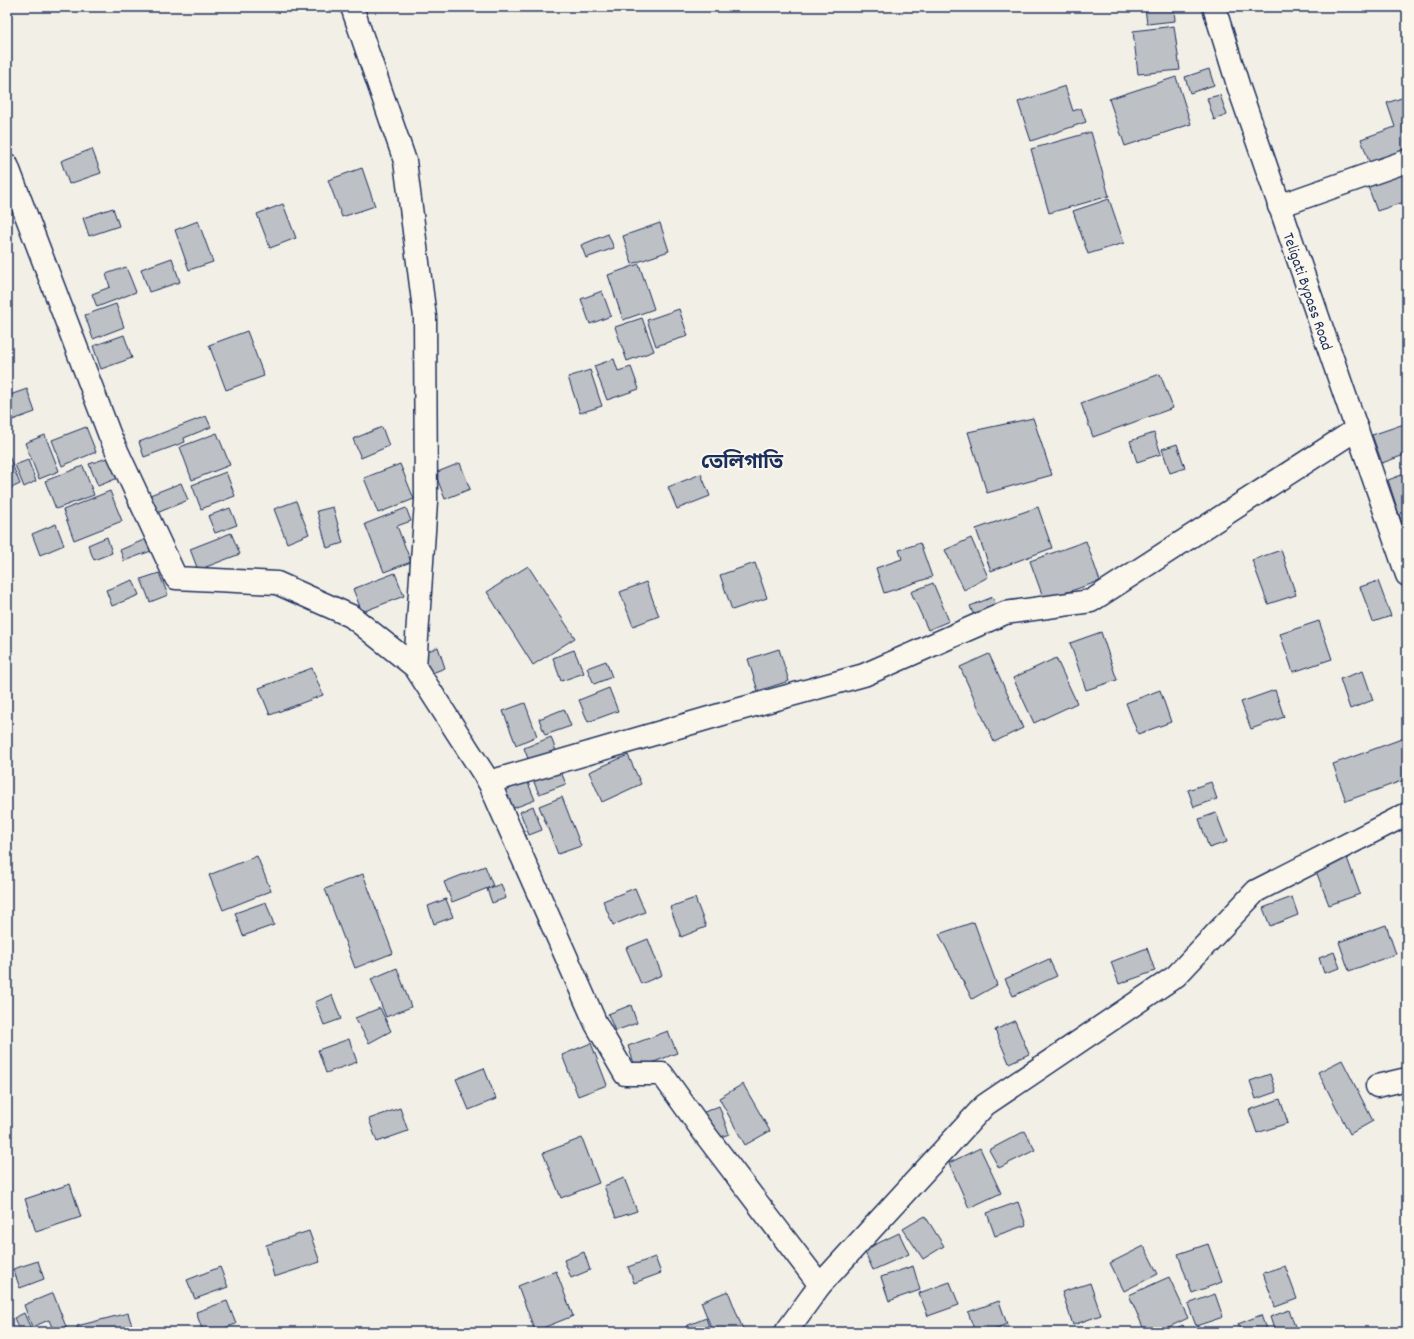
<svg xmlns="http://www.w3.org/2000/svg" width="1414" height="1339" font-family="Dekko,'Noto Sans Bengali',sans-serif">
<style>
.building{fill:#bdc0c4;stroke:#1b2f5e}
.lines{fill:none;stroke-linecap:round;stroke-linejoin:round}
.street-casing{stroke:#1b2f5e;stroke-width:25}
.secondary-casing{stroke:#1b2f5e;stroke-width:25}
.street{stroke:#fbf7ec;stroke-width:22}
.secondary{stroke:#fbf7ec;stroke-width:22}
.labels{text-anchor:middle;stroke-width:4;stroke-linejoin:round;paint-order:stroke}
.street-label{font-size:16px;fill:#1b2f5e;stroke:#fbf7ec}
.district-label{font-size:20px;font-weight:bold;fill:#1b2f5e;stroke:#fbf7ec}
</style>
<rect width="100%" height="100%" fill="#f2efe6"/>
<filter id="ink" filterUnits="userSpaceOnUse"><feTurbulence type="fractalNoise" baseFrequency=".025" numOctaves="2"/><feDisplacementMap in="SourceGraphic" scale="8" xChannelSelector="R" yChannelSelector="G"/><feConvolveMatrix kernelMatrix="1 2 1 2 8 2 1 2 1" color-interpolation-filters="sRGB"/></filter>
<g filter="url(#ink)">
<g class="building">
<path d="M1174,7L1175,21L1147,24L1145,8Z"/>
<path d="M1174,26L1180,70L1138,74L1133,31Z"/>
<path d="M1209,69L1214,85L1190,93L1185,77Z"/>
<path d="M1176,77L1191,124L1125,146L1109,99Z"/>
<path d="M1065,86L1073,111L1081,108L1086,122L1031,141L1018,102Z"/>
<path d="M1220,95L1227,115L1214,120L1207,98Z"/>
<path d="M1407,96V155L1371,167L1361,139L1395,127L1387,103Z"/>
<path d="M1091,132L1109,196L1049,213L1031,149Z"/>
<path d="M92,149L101,173L69,184L61,161Z"/>
<path d="M362,168L375,206L342,217L328,180Z"/>
<path d="M1407,172V201L1377,211L1366,181Z"/>
<path d="M1109,199L1124,243L1088,254L1073,211Z"/>
<path d="M283,204L296,238L270,248L257,214Z"/>
<path d="M113,208L119,226L89,236L83,218Z"/>
<path d="M198,221L213,262L189,270L175,230Z"/>
<path d="M660,223L669,251L632,264L623,236Z"/>
<path d="M608,234L614,248L586,258L581,245Z"/>
<path d="M172,258L180,282L149,292L141,269Z"/>
<path d="M639,264L654,309L623,320L608,275Z"/>
<path d="M126,267L136,292L97,307L92,294L110,287L106,274Z"/>
<path d="M602,291L611,316L590,324L581,299Z"/>
<path d="M116,304L124,327L93,339L85,315Z"/>
<path d="M679,309L688,336L656,346L647,320Z"/>
<path d="M642,318L654,351L627,361L615,327Z"/>
<path d="M247,331L264,376L226,390L209,345Z"/>
<path d="M124,335L132,358L101,369L93,346Z"/>
<path d="M614,359L618,371L631,367L639,389L607,400L594,366Z"/>
<path d="M590,370L602,406L580,413L568,377Z"/>
<path d="M1160,374L1173,408L1093,437L1081,403Z"/>
<path d="M27,389L35,412L7,422V396Z"/>
<path d="M206,416L211,427L184,438L185,442L144,457L139,442Z"/>
<path d="M1033,418L1052,475L987,493L968,432Z"/>
<path d="M1407,423V454L1382,463L1372,435Z"/>
<path d="M86,427L96,452L62,466L52,440Z"/>
<path d="M382,427L389,446L361,458L353,439Z"/>
<path d="M217,433L230,465L192,480L180,447Z"/>
<path d="M1154,433L1161,454L1137,462L1130,441Z"/>
<path d="M45,435L59,471L39,479L25,443Z"/>
<path d="M1177,444L1185,468L1170,473L1162,449Z"/>
<path d="M7,451L20,484L7,490Z"/>
<path d="M110,457L118,478L98,486L89,464Z"/>
<path d="M28,460L36,481L24,487L15,465Z"/>
<path d="M460,463L470,489L445,499L435,473Z"/>
<path d="M400,464L414,499L378,513L364,478Z"/>
<path d="M83,466L94,495L56,509L45,481Z"/>
<path d="M226,472L235,496L201,509L192,485Z"/>
<path d="M1407,473V526L1403,527L1388,480Z"/>
<path d="M701,474L710,496L677,509L668,487Z"/>
<path d="M181,483L188,500L157,513L150,495Z"/>
<path d="M110,491L122,521L74,540L63,510Z"/>
<path d="M296,501L309,534L287,543L274,509Z"/>
<path d="M333,507L343,543L327,548L317,511Z"/>
<path d="M1038,507L1052,548L991,571L976,529Z"/>
<path d="M230,508L237,525L215,533L208,516Z"/>
<path d="M406,508L411,521L397,526L411,562L384,572L365,524Z"/>
<path d="M56,524L64,545L40,555L32,534Z"/>
<path d="M231,533L240,554L198,570L190,549Z"/>
<path d="M107,537L112,553L94,560L88,545Z"/>
<path d="M971,538L988,577L964,590L945,550Z"/>
<path d="M146,539L151,551L124,561L120,550Z"/>
<path d="M1086,541L1100,581L1044,600L1030,561Z"/>
<path d="M920,543L932,577L884,593L876,568L902,559L899,550Z"/>
<path d="M1281,550L1296,595L1268,604L1252,560Z"/>
<path d="M755,563L767,598L732,610L720,575Z"/>
<path d="M528,566L575,638L533,665L487,592Z"/>
<path d="M159,573L168,595L150,602L141,579Z"/>
<path d="M395,573L404,596L362,612L353,589Z"/>
<path d="M133,580L139,595L112,606L106,590Z"/>
<path d="M1378,581L1391,616L1373,622L1360,587Z"/>
<path d="M646,582L659,616L633,626L620,592Z"/>
<path d="M933,583L949,621L928,630L911,592Z"/>
<path d="M993,597L999,615L977,623L970,606Z"/>
<path d="M1319,621L1332,659L1293,672L1280,634Z"/>
<path d="M1101,632L1117,680L1086,690L1070,643Z"/>
<path d="M438,647L445,668L427,675L419,655Z"/>
<path d="M779,649L789,681L758,691L748,659Z"/>
<path d="M574,650L584,673L561,681L553,658Z"/>
<path d="M989,654L1023,728L994,742L960,667Z"/>
<path d="M1056,658L1077,703L1034,723L1013,678Z"/>
<path d="M606,661L612,677L594,684L587,668Z"/>
<path d="M312,668L323,695L270,715L259,688Z"/>
<path d="M1363,671L1373,700L1350,709L1340,679Z"/>
<path d="M609,688L618,711L588,722L579,700Z"/>
<path d="M1160,690L1171,722L1138,734L1126,703Z"/>
<path d="M1275,690L1284,717L1251,729L1241,702Z"/>
<path d="M525,703L537,736L516,745L503,711Z"/>
<path d="M564,709L571,726L545,735L539,719Z"/>
<path d="M551,737L557,754L530,764L524,748Z"/>
<path d="M1407,737V779L1346,801L1333,764Z"/>
<path d="M628,755L641,784L602,802L589,772Z"/>
<path d="M558,765L566,784L539,794L531,775Z"/>
<path d="M526,778L535,800L506,811L497,789Z"/>
<path d="M1211,782L1217,799L1194,807L1188,790Z"/>
<path d="M562,797L581,846L558,854L539,806Z"/>
<path d="M533,806L542,830L529,835L520,812Z"/>
<path d="M1216,813L1227,842L1209,848L1199,819Z"/>
<path d="M1346,855L1360,894L1329,905L1314,866Z"/>
<path d="M257,856L271,891L223,910L209,875Z"/>
<path d="M485,866L493,886L452,902L444,882Z"/>
<path d="M363,874L393,953L355,968L325,889Z"/>
<path d="M501,884L506,898L492,903L487,889Z"/>
<path d="M635,888L645,912L613,925L603,901Z"/>
<path d="M1292,897L1298,915L1270,926L1263,908Z"/>
<path d="M695,898L706,927L681,937L670,907Z"/>
<path d="M446,899L453,917L434,924L428,906Z"/>
<path d="M266,902L274,925L243,936L235,913Z"/>
<path d="M974,922L997,985L972,999L939,934Z"/>
<path d="M1386,925L1396,954L1349,971L1339,942Z"/>
<path d="M648,939L662,975L641,984L626,948Z"/>
<path d="M1147,948L1155,971L1119,984L1111,962Z"/>
<path d="M1334,952L1340,968L1324,973L1319,958Z"/>
<path d="M1049,959L1057,976L1013,996L1005,979Z"/>
<path d="M397,968L411,1007L386,1017L371,979Z"/>
<path d="M332,995L341,1019L324,1025L315,1002Z"/>
<path d="M631,1005L637,1023L615,1031L608,1014Z"/>
<path d="M380,1008L391,1031L369,1043L355,1018Z"/>
<path d="M1015,1021L1029,1054L1009,1063L995,1030Z"/>
<path d="M668,1031L677,1053L636,1069L628,1046Z"/>
<path d="M349,1039L357,1062L326,1073L318,1050Z"/>
<path d="M591,1043L607,1085L578,1096L562,1055Z"/>
<path d="M1342,1060L1373,1121L1350,1134L1318,1072Z"/>
<path d="M484,1068L496,1099L469,1110L456,1079Z"/>
<path d="M1270,1074L1276,1092L1256,1099L1250,1081Z"/>
<path d="M743,1084L770,1131L745,1145L719,1098Z"/>
<path d="M1280,1099L1288,1123L1257,1133L1249,1110Z"/>
<path d="M719,1106L729,1134L713,1140L702,1113Z"/>
<path d="M400,1108L408,1131L377,1142L369,1119Z"/>
<path d="M1025,1131L1035,1150L999,1168L989,1150Z"/>
<path d="M582,1138L599,1183L561,1198L543,1153Z"/>
<path d="M980,1148L1001,1193L969,1208L949,1163Z"/>
<path d="M624,1178L637,1211L616,1218L604,1186Z"/>
<path d="M70,1184L81,1217L36,1232L25,1199Z"/>
<path d="M1018,1202L1026,1225L995,1236L987,1213Z"/>
<path d="M925,1216L944,1246L923,1259L903,1229Z"/>
<path d="M309,1231L320,1262L274,1277L266,1245Z"/>
<path d="M899,1233L909,1254L873,1270L864,1250Z"/>
<path d="M1208,1244L1222,1282L1192,1293L1178,1254Z"/>
<path d="M1144,1246L1158,1274L1124,1291L1110,1263Z"/>
<path d="M584,1252L590,1270L571,1278L564,1260Z"/>
<path d="M655,1257L661,1273L634,1283L628,1267Z"/>
<path d="M38,1261L44,1279L20,1288L13,1269Z"/>
<path d="M913,1266L920,1290L889,1301L881,1277Z"/>
<path d="M1285,1266L1297,1299L1275,1307L1263,1273Z"/>
<path d="M220,1267L228,1287L195,1299L187,1280Z"/>
<path d="M556,1271L573,1316L535,1331L518,1286Z"/>
<path d="M1169,1277L1188,1318L1158,1332H1145L1129,1295Z"/>
<path d="M950,1282L959,1305L928,1316L919,1293Z"/>
<path d="M1090,1283L1101,1315L1073,1325L1062,1292Z"/>
<path d="M728,1291L744,1332H713L701,1302Z"/>
<path d="M53,1293L68,1332H54L49,1320L32,1327L24,1305Z"/>
<path d="M1215,1294L1223,1317L1196,1326L1188,1304Z"/>
<path d="M227,1301L236,1324L213,1332H203L196,1312Z"/>
<path d="M999,1301L1007,1324L986,1332H975L968,1312Z"/>
<path d="M1289,1310L1297,1332H1275L1270,1317Z"/>
<path d="M24,1313L31,1329L24,1332H20L14,1318Z"/>
<path d="M128,1313L134,1332H78L77,1326Z"/>
<path d="M1261,1315L1267,1332H1241L1238,1324Z"/>
<path d="M706,1318L711,1332H688L686,1326Z"/>
<path d="M1183,1325L1186,1332H1167Z"/>
</g>
<g class="lines">
<defs>
<g id="street">
<path d="M352,7L405,161L425,317L426,501L415,667"/>
<path d="M7,165L110,436L176,578L277,583L351,616L415,667L489,782L596,1024L625,1074H662L705,1134L820,1285L786,1332"/>
<path d="M1279,206L1407,161"/>
<path d="M489,782L733,711L864,675L1005,613L1091,601L1357,429"/>
<path d="M1377,1086L1407,1079"/>
<path d="M820,1285L985,1105L1176,976L1256,891L1407,814"/>
</g>
<path id="secondary" d="M1214,7L1239,88L1407,575"/>
</defs>
<use href="#street" class="street-casing"/>
<use href="#secondary" class="secondary-casing"/>
<use href="#street" class="street"/>
<use href="#secondary" class="secondary"/>
</g>
</g>
<g class="labels">
<g class="street-label">
<text transform="translate(1309 291) rotate(71)" y="6">Teligati Bypass Road</text>
</g>
<g class="district-label">
<text x="742" y="468">তেলিগাতি</text>
</g>
</g>
<rect width="1414" height="1339" fill="none" stroke="#fbf7ec" stroke-width="24"/>
<rect x="12" y="12" width="1390" height="1315" fill="none" stroke="#1b2f5e" stroke-width="1.5" filter="url(#ink)"/>
</svg>
